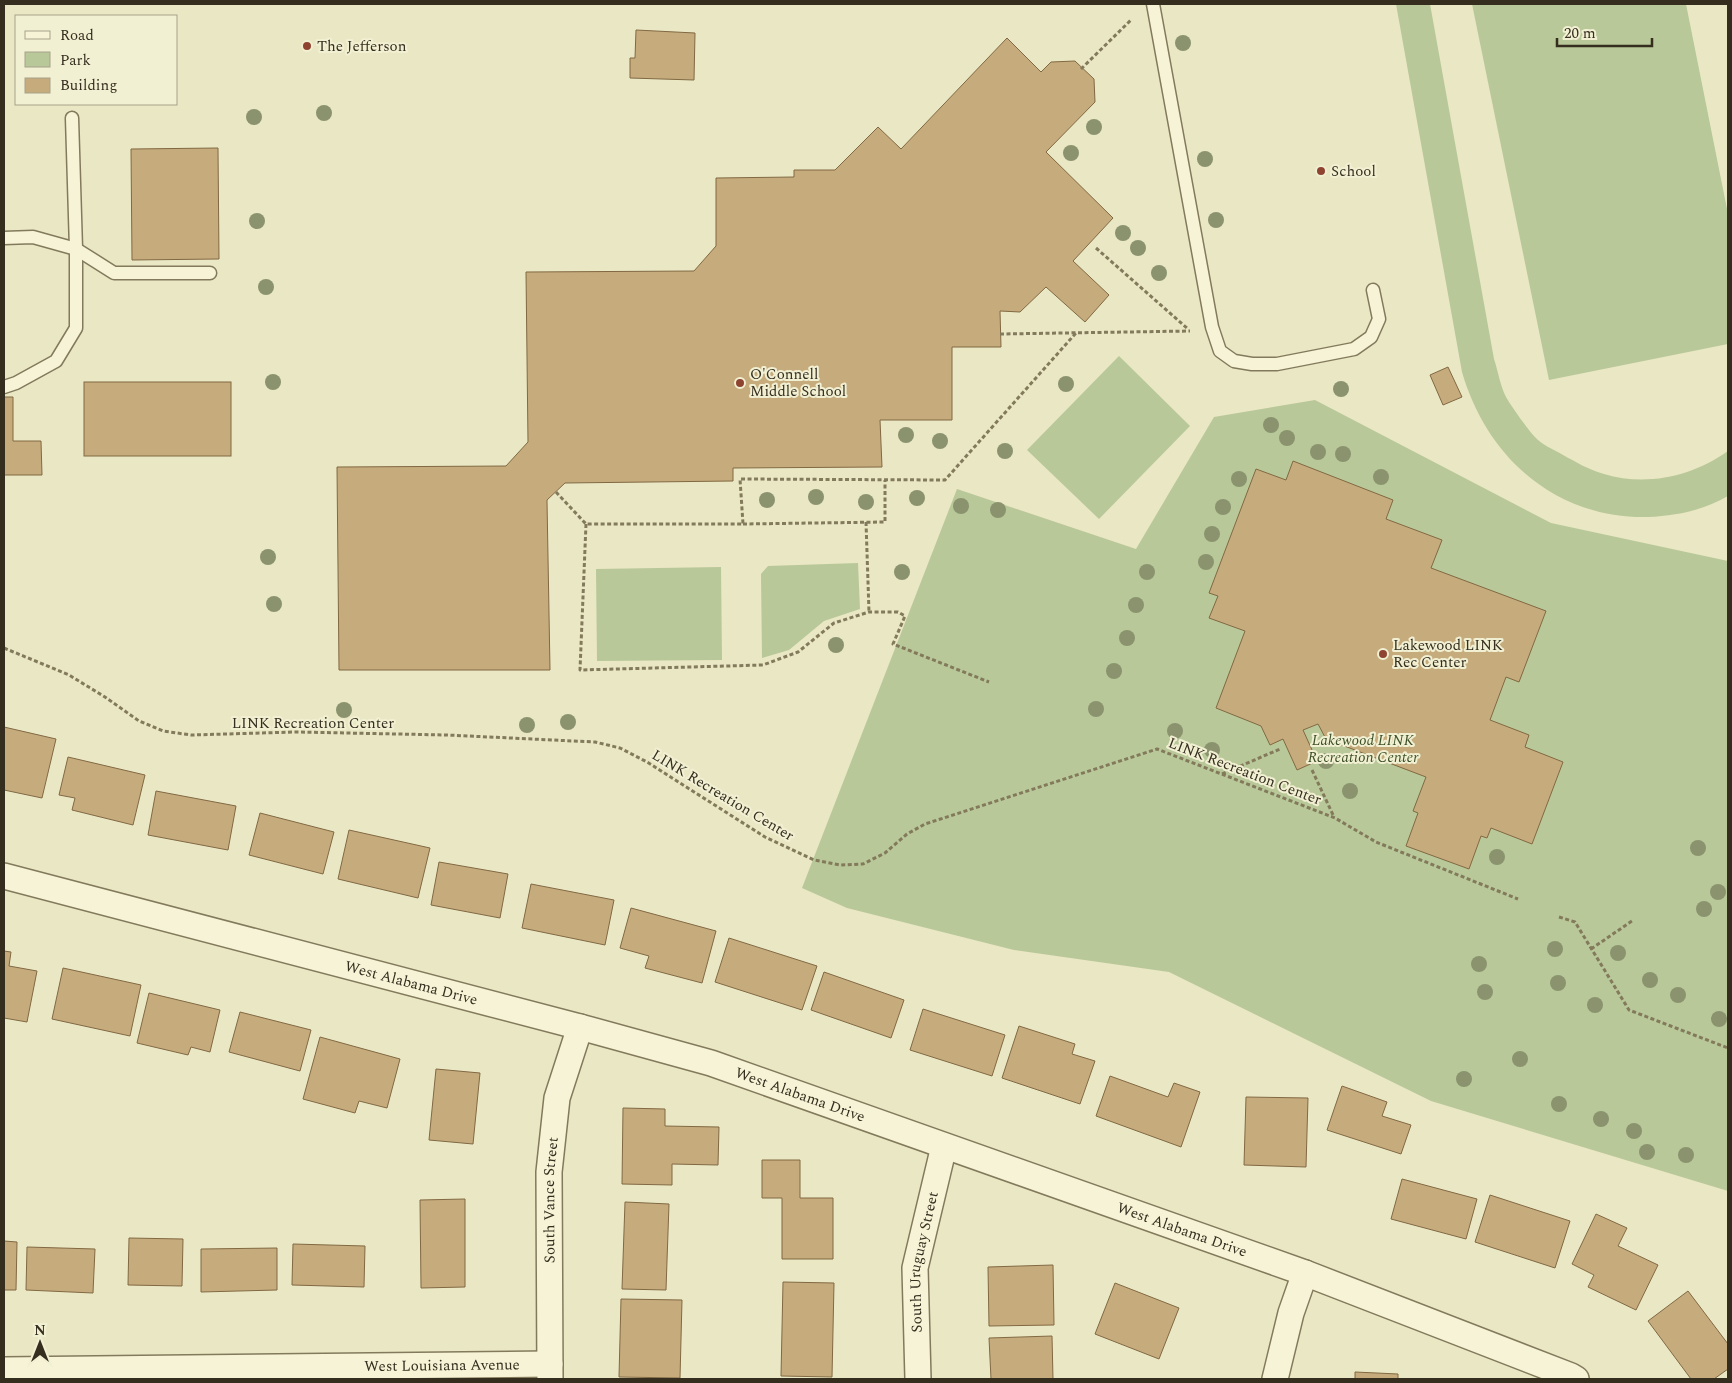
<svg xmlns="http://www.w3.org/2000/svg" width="1732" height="1383" font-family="Spectral,serif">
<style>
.green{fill:#b8c899}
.building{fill:#c6ab7c;stroke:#816943}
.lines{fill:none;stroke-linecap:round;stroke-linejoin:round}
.lane-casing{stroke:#837a5c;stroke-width:15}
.street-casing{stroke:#837a5c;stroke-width:28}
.path{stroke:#837a5c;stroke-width:3;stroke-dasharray:4 2.5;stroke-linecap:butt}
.lane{stroke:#f6f3d6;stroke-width:12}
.street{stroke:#f6f3d6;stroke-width:25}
.tree{fill:#8a936e}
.poi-dot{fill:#8e4430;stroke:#f2f0d3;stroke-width:2}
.labels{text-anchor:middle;stroke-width:4;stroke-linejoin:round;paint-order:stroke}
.poi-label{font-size:15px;fill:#352e1f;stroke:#f2f0d3;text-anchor:start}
.street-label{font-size:15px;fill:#352e1f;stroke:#f2f0d3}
.park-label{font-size:15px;font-style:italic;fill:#3c4f27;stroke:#f2f0d3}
</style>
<rect width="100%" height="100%" fill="#eae7c4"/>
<g class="green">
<path d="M1396,4H1430L1494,359C1498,371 1500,384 1505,395C1510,405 1527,428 1534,436C1542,445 1553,449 1563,455C1576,462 1589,470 1604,474C1647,487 1693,476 1728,451V496C1704,510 1676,516 1648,517C1556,519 1487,458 1462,372Z"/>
<path d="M1472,4H1686L1728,214V344L1549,380Z"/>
<path d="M1119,356L1190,426L1099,519L1027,450Z"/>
<path d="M1315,400L1551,523L1728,561V1191L1431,1101L1169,972L1014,950L847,908L802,888L957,489L1136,549L1214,417Z"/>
<path d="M858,563L860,609L824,621L789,650L762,658L761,574L768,566Z"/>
<path d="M721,567L722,660L597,661L596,569Z"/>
</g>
<g class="building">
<path d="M636,30L695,33L694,80L630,78V58H635Z"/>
<path d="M1007,38L1041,72L1051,62L1075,61L1094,79L1095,102L1046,152L1113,218L1073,261L1109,295L1085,322L1046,287L1020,312L1000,311L1001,347H952V420H880L882,467L733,468V481L565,483L547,500L550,670H339L337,467L506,466L528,442L526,272L694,271L716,246V178L794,177V170H835L878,127L901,149Z"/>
<path d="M218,148L219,259L132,260L131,149Z"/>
<path d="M1448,367L1462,397L1443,405L1430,375Z"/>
<rect x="84" y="382" width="147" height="74"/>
<path d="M4,397H13V441H41L42,475H4Z"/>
<path d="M1293,461L1393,500L1386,519L1442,540L1431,568L1546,611L1519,682L1506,677L1490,720L1529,735L1525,747L1563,762L1532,844L1491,828L1487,838L1481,836L1469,869L1406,846L1418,813L1413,811L1426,777L1326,739L1318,724L1303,730L1317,761L1297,770L1283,739L1270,745L1261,726L1216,708L1245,631L1209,618L1218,596L1209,593L1256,469L1286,480Z"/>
<path d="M4,727L56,739L42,798L4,790Z"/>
<path d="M68,757L145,775L133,825L72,810L75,798L59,795Z"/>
<path d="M156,791L236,806L228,850L148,835Z"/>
<path d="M260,813L334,832L323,874L249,855Z"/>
<path d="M349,830L430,848L418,898L338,879Z"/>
<path d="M439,862L508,874L500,918L431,905Z"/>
<path d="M531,884L614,900L605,945L522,928Z"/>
<path d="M631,908L716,931L702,983L645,968L649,956L620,948Z"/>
<path d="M729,938L817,966L802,1010L715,982Z"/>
<path d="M4,951L11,952L9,966L37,971L27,1022L4,1018Z"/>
<path d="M63,968L141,985L130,1036L52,1019Z"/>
<path d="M824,972L904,1000L891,1038L811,1010Z"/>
<path d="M149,993L220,1010L210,1052L191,1047L188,1055L137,1043Z"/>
<path d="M923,1009L1005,1035L992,1076L910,1050Z"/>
<path d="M240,1012L311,1030L300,1071L229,1052Z"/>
<path d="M1019,1026L1075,1044L1072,1054L1095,1061L1080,1104L1002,1078Z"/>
<path d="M320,1037L400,1059L387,1108L359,1101L355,1113L303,1099Z"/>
<path d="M436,1069L480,1073L473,1144L429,1140Z"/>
<path d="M1110,1076L1168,1097L1174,1083L1200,1092L1181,1147L1096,1116Z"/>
<path d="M1342,1086L1387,1102L1382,1116L1411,1125L1401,1154L1327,1130Z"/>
<path d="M1246,1097L1308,1098L1306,1167L1244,1165Z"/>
<path d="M623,1108L665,1109V1126L719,1127L718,1165L672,1164V1185L622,1184Z"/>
<path d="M762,1160H800V1198H833V1259H782V1198H762Z"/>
<path d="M1402,1179L1477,1199L1466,1239L1391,1219Z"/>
<path d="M1490,1195L1570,1221L1555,1268L1475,1242Z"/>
<path d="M465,1199V1287L421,1288L420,1200Z"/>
<path d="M625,1202L669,1204L666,1290L622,1289Z"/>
<path d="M1596,1214L1627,1228L1618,1246L1658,1265L1636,1310L1588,1287L1594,1275L1572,1264Z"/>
<path d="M129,1238L183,1239L182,1286L128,1285Z"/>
<path d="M4,1241L17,1242L16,1290H4Z"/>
<path d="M293,1244L365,1246L364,1287L292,1285Z"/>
<path d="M27,1247L95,1249L93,1293L26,1290Z"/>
<path d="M277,1248V1290L201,1292V1249Z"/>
<path d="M1053,1265L1054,1325L989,1326L988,1267Z"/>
<path d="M783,1282L834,1283L832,1377L781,1376Z"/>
<path d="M1115,1283L1179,1308L1159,1359L1095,1334Z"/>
<path d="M1688,1291L1728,1344V1369L1714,1379H1691L1648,1321Z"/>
<path d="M621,1299L682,1300L680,1378L619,1377Z"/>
<path d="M1052,1336L1053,1379H991L989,1338Z"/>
<path d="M1355,1372L1398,1374V1379H1355Z"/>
</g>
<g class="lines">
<defs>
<g id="lane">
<path d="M1153,4L1212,327L1220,351L1234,361L1252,364H1277L1354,349L1371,337L1379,319L1373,290"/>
<path d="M4,238L33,237L76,249L114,273H210"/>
<path d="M4,387L16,383L56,361L76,328V249L72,118"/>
</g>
<g id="street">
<path id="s1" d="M4,876L580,1027L711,1063L1305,1273L1571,1376L1576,1379"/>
<path id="s2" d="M4,1370L550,1364"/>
<path id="s3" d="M550,1379L549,1172L557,1098L580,1027"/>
<path id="s4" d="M918,1379L915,1268L944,1146"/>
<path d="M1275,1379L1291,1313L1305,1273"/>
</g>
</defs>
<use href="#lane" class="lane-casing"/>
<use href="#street" class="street-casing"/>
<g class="path">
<path d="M1081,69L1132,19"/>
<path d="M1096,248L1188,329"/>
<path d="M1000,334L1190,331"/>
<path d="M556,492L586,524H743L740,479L945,480L1076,333"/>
<path d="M866,522L869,612"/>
<path d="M586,524L580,670L763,665L798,652L834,623L869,612H898L905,616L893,644L989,682"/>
<path d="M743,524L885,522V480"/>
<path d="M4,648L69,675L105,697L139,721L163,731L191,735L296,732L447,735L595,742L620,748L647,762L765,837L814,860L840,865L863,864L885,853L907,834L925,824L1157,749L1335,818L1376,842L1518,899"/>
<path d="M1312,770L1334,817"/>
<path d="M1222,774L1280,749"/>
<path d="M1559,917L1575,922L1629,1010L1728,1048"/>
<path d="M1591,949L1632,921"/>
</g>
<use href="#lane" class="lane"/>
<use href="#street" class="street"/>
</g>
<g class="tree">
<circle cx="1183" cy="43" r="8"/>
<circle cx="324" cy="113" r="8"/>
<circle cx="254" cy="117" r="8"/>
<circle cx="1094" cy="127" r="8"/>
<circle cx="1071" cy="153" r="8"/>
<circle cx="1205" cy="159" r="8"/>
<circle cx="1216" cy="220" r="8"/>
<circle cx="257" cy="221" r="8"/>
<circle cx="1123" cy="233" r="8"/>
<circle cx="1138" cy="248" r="8"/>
<circle cx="1159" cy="273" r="8"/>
<circle cx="266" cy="287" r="8"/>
<circle cx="273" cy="382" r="8"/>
<circle cx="1066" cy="384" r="8"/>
<circle cx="1341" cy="389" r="8"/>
<circle cx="1271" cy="425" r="8"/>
<circle cx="906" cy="435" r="8"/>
<circle cx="1287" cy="438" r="8"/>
<circle cx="940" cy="441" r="8"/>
<circle cx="1005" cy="451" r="8"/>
<circle cx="1318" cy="452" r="8"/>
<circle cx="1343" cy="454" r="8"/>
<circle cx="1381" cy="477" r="8"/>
<circle cx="1239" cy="479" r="8"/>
<circle cx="816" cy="497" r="8"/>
<circle cx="917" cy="498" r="8"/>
<circle cx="767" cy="500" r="8"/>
<circle cx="866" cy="502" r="8"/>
<circle cx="961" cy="506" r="8"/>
<circle cx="1223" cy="507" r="8"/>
<circle cx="998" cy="510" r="8"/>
<circle cx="1212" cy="534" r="8"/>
<circle cx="268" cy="557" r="8"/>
<circle cx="1206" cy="562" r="8"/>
<circle cx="902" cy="572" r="8"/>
<circle cx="1147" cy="572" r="8"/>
<circle cx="274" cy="604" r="8"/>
<circle cx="1136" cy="605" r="8"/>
<circle cx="1127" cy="638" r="8"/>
<circle cx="836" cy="645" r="8"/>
<circle cx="1114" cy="671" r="8"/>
<circle cx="1096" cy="709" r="8"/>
<circle cx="344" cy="710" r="8"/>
<circle cx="568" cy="722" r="8"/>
<circle cx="527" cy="725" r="8"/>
<circle cx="1175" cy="731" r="8"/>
<circle cx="1212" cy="750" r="8"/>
<circle cx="1326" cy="761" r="8"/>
<circle cx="1350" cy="791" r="8"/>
<circle cx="1698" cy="848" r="8"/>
<circle cx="1497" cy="857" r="8"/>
<circle cx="1718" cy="892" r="8"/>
<circle cx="1704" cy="909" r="8"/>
<circle cx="1555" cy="949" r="8"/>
<circle cx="1618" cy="953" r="8"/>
<circle cx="1479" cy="964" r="8"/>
<circle cx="1650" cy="980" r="8"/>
<circle cx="1558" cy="983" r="8"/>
<circle cx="1485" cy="992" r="8"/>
<circle cx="1678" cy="995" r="8"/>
<circle cx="1595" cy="1005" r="8"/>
<circle cx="1719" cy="1019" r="8"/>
<circle cx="1520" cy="1059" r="8"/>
<circle cx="1464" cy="1079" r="8"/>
<circle cx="1559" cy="1104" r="8"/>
<circle cx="1601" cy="1119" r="8"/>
<circle cx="1634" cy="1131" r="8"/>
<circle cx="1647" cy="1152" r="8"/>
<circle cx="1686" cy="1155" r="8"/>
</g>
<g class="poi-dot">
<circle cx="307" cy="46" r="5"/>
<circle cx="1321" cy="171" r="5"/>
<circle cx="740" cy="383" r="5"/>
<circle cx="1383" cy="654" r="5"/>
</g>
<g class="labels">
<g class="poi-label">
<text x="317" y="51">The Jefferson</text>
<text x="1331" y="176">School</text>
<text x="750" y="379">O'Connell<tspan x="750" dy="17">Middle School</tspan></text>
<text x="1393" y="650">Lakewood LINK<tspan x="1393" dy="17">Rec Center</tspan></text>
</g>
<g class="street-label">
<text x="313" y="728">LINK Recreation Center</text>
<text transform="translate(1245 771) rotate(21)" y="5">LINK Recreation Center</text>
<text transform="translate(723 795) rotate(31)" y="5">LINK Recreation Center</text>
<text dy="5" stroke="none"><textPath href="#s1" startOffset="421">West Alabama Drive</textPath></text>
<text dy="5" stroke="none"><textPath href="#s1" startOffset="826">West Alabama Drive</textPath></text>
<text dy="5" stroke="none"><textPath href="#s3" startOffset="179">South Vance Street</textPath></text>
<text dy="5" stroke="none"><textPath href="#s1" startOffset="1231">West Alabama Drive</textPath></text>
<text dy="5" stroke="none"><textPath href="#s4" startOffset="118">South Uruguay Street</textPath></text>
<text dy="5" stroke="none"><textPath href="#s2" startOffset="438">West Louisiana Avenue</textPath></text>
</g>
<g class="park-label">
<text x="1363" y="745">Lakewood LINK<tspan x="1363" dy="17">Recreation Center</tspan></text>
</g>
</g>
<rect width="1732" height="1383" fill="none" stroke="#352e1f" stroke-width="10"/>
<rect x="15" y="15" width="162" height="90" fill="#f2f0d3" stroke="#a6a28b"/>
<rect x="25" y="31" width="25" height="8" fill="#f6f3d6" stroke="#a6a28b"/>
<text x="60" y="40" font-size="15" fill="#352e1f">Road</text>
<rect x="25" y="52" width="25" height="15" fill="#b8c899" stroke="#a6a28b"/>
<text x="60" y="65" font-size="15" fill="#352e1f">Park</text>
<rect x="25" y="78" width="25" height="15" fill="#c6ab7c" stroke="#a6a28b"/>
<text x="60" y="90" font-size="15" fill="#352e1f">Building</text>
<g transform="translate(40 1343)" stroke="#f2f0d3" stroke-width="4" paint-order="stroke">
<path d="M0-4L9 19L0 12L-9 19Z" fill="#352e1f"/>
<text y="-8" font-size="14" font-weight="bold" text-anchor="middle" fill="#352e1f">N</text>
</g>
<path d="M1557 38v8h95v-8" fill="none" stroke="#352e1f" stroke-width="2.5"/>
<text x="1564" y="38" font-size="15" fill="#352e1f" stroke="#f2f0d3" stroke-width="4" paint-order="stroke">20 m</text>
</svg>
